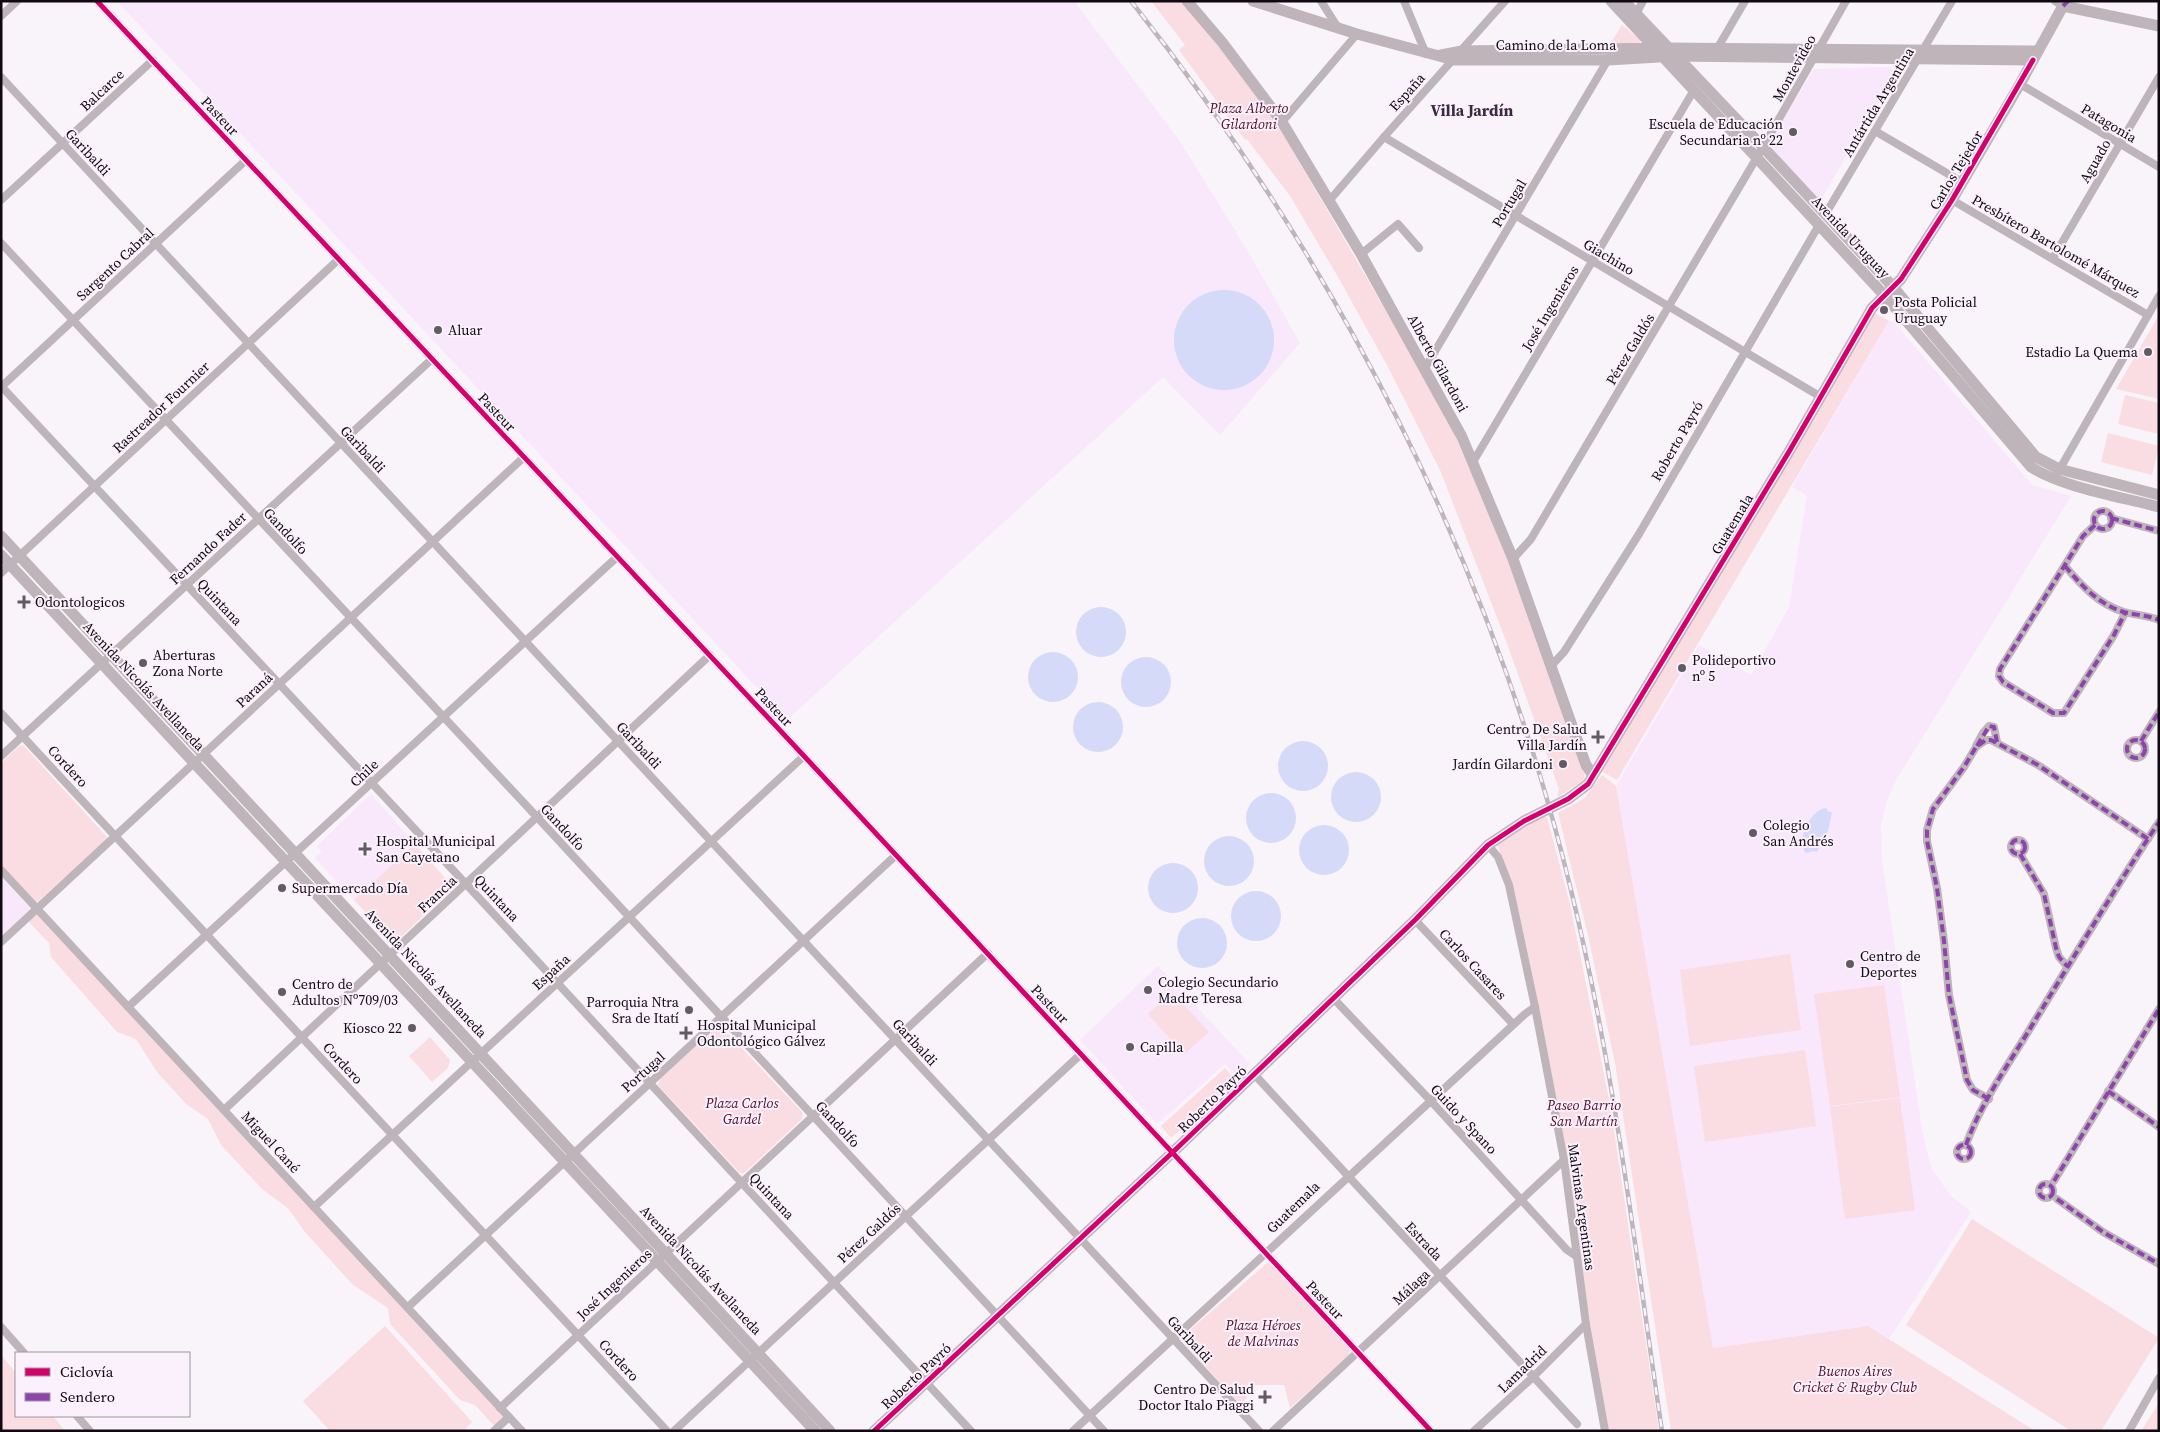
<svg xmlns="http://www.w3.org/2000/svg" width="2160" height="1432" font-family="'Source Serif 4',serif">
<style>
.built{fill:#f9e7fc}
.green{fill:#fadce3}
.water{fill:#d5daf8}
.lines{fill:none;stroke-linecap:round;stroke-linejoin:round}
.street{stroke:#beb5bb;stroke-width:8}
.secondary{stroke:#beb4ba;stroke-width:11}
.rail-casing{stroke:#bdb7bc;stroke-width:4.5}
.rail{stroke:#faf1fc;stroke-width:2.5;stroke-dasharray:8;stroke-linecap:butt}
.quiet{stroke:#8e44ad;stroke-width:4;stroke-dasharray:8 4;stroke-linecap:butt}
.cycleway-casing{stroke:#faf1fc;stroke-width:8}
.cycleway{stroke:#d6006c;stroke-width:5}
.poi-dot{fill:#625b62;stroke:#faf1fc;stroke-width:2}
.labels{text-anchor:middle;stroke-width:4;stroke-linejoin:round;paint-order:stroke}
.street-label{font-size:14px;fill:#100911;stroke:#faf1fc}
.park-label{font-size:14px;font-style:italic;fill:#520c24;stroke:#faf1fc}
.poi-label{font-size:14px;fill:#100911;stroke:#faf1fc;text-anchor:start}
.quarter-label{font-size:16px;font-weight:bold;fill:#3b2a3f;stroke:#faf1fc}
</style>
<rect width="100%" height="100%" fill="#f9f4f9"/>
<g class="built">
<path d="M117,1H1074L1179,140L1247,250L1300,343L1220,435L1163,377L787,720Z"/>
<path d="M1891,67L1895,74L1820,201L1772,149L1771,141L1814,69Z"/>
<path d="M1889,321L1894,322L2032,485L2071,496L1895,782L1887,800L1881,825L1882,860L1922,1129L1928,1156L1932,1169L1950,1195L1971,1212L1889,1339L1868,1326L1713,1348L1616,786L1699,645L1751,675L1789,607L1807,496L1792,487Z"/>
<path d="M371,794L415,844L354,900L315,858L322,851L317,846Z"/>
<path d="M1,877L31,909L1,936Z"/>
<path d="M1158,966L1250,1064L1236,1077L1225,1064L1157,1124L1080,1040Z"/>
</g>
<g class="green">
<path d="M1151,1H1182L1227,57L1279,127L1421,371L1456,438L1508,560L1585,773L1584,780L1557,798L1559,789L1506,641L1440,470L1389,369L1338,277L1290,196L1247,139L1245,140L1179,50L1185,45Z"/>
<path d="M1622,25L1640,40L1639,45L1610,44Z"/>
<path d="M1873,312L1889,321L1617,780L1601,771Z"/>
<path d="M2159,315V399L2116,389Z"/>
<path d="M2125,395L2159,403V434L2118,424Z"/>
<path d="M2108,433L2159,446L2152,475L2101,462Z"/>
<path d="M23,745L107,837V839L37,902L33,900L1,866V763L19,746Z"/>
<path d="M1602,775L1616,786L1713,1348L1868,1326L2035,1431H1671L1615,1063L1588,935L1558,813L1585,798Z"/>
<path d="M1547,817L1570,904L1610,1104L1659,1431H1608L1580,1260L1505,867L1497,844L1538,818Z"/>
<path d="M415,844L453,887L395,943L354,900Z"/>
<path d="M37,909L509,1417L497,1429L475,1405L460,1400L390,1324L388,1308L353,1285L305,1232L288,1208L262,1189L221,1145L208,1119L186,1104L157,1072L136,1039L117,1032L51,957L49,943L26,919Z"/>
<path d="M1790,954L1801,1030L1690,1046L1680,970Z"/>
<path d="M1884,985L1900,1097L1830,1106L1814,994Z"/>
<path d="M1172,992L1209,1032L1184,1054L1148,1014Z"/>
<path d="M721,1026L803,1113L802,1119L743,1174L739,1172L658,1085L660,1079L715,1027Z"/>
<path d="M430,1037L450,1060L448,1068L432,1082L409,1056Z"/>
<path d="M1805,1050L1816,1126L1705,1142L1694,1066Z"/>
<path d="M1225,1068L1236,1080L1171,1138L1161,1126Z"/>
<path d="M1900,1098L1915,1210L1845,1219L1830,1107Z"/>
<path d="M1972,1219L2159,1338L2101,1431H2071L1906,1325Z"/>
<path d="M1267,1263L1270,1264L1348,1347L1350,1352L1348,1356L1290,1408L1284,1385H1253L1242,1406L1181,1340L1183,1336Z"/>
<path d="M385,1326L472,1422L463,1431H330L303,1401Z"/>
<path d="M1,1355L16,1373V1416H53L65,1431H1Z"/>
<path d="M2159,1402V1431H2141L2157,1406Z"/>
</g>
<g class="water">
<circle cx="1224" cy="340" r="50"/>
<circle cx="1101" cy="632" r="25"/>
<circle cx="1053" cy="677" r="25"/>
<circle cx="1146" cy="682" r="25"/>
<circle cx="1098" cy="727" r="25"/>
<circle cx="1303" cy="766" r="25"/>
<circle cx="1356" cy="797" r="25"/>
<circle cx="1271" cy="818" r="25"/>
<path d="M1826,808L1829,812H1832L1828,831L1817,852L1814,851L1806,853C1796,839 1810,810 1826,808Z"/>
<circle cx="1324" cy="850" r="25"/>
<circle cx="1229" cy="861" r="25"/>
<circle cx="1173" cy="888" r="25"/>
<circle cx="1256" cy="916" r="25"/>
<circle cx="1202" cy="943" r="25"/>
</g>
<g class="lines">
<g class="street">
<path d="M97,1L804,756L1431,1431"/>
<path d="M1321,1L1338,28"/>
<path d="M1404,1L1426,54"/>
<path d="M2055,1L2063,6"/>
<path d="M1636,14L1643,1"/>
<path d="M1,16L17,1"/>
<path d="M1717,49L1745,1"/>
<path d="M1,77L1259,1431"/>
<path d="M2020,84L2159,167"/>
<path d="M1282,122L1357,34"/>
<path d="M1875,131L1962,182"/>
<path d="M1384,137L1821,397"/>
<path d="M1,200L153,60"/>
<path d="M1952,200L2148,315"/>
<path d="M1329,201L1384,137L1505,1"/>
<path d="M1825,215L1952,1"/>
<path d="M1,243L537,817L1104,1431"/>
<path d="M1361,254L1398,224L1419,248"/>
<path d="M2053,258L2159,77"/>
<path d="M1425,368L1609,58"/>
<path d="M1,386L466,884L971,1431"/>
<path d="M1,387L246,160"/>
<path d="M1473,462L1694,90"/>
<path d="M2058,472L2159,296"/>
<circle cx="2103" cy="520" r="9"/>
<path d="M2111,518L2159,531"/>
<path d="M2095,525L2083,536L2000,669L1999,676L2003,682L2053,713H2064L2114,635L2125,613"/>
<path d="M1513,559L1531,539L1763,147L1846,1"/>
<path d="M2065,566C2081,585 2098,604 2124,612C2135,615 2147,615 2159,620"/>
<path d="M1,573L339,259"/>
<path d="M1551,666L1564,652L1639,534L1819,225"/>
<path d="M1,713L667,1431"/>
<circle cx="2136" cy="749" r="9"/>
<path d="M2141,741L2159,712"/>
<path d="M1976,746L1983,733L1989,726L1994,727L1997,742"/>
<path d="M1,756L432,359"/>
<circle cx="2018" cy="847" r="7"/>
<path d="M1488,845L1498,857L1509,885L1535,1007L1564,1160L1586,1324L1605,1431"/>
<path d="M2020,854L2044,894L2056,948L2059,957L2067,966"/>
<path d="M1,870L522,1431"/>
<path d="M1415,920L1513,1024"/>
<path d="M1,942L524,457"/>
<path d="M1333,998L1430,1100L1567,1250L1576,1256"/>
<path d="M128,1007L617,557"/>
<path d="M1254,1074L1577,1424"/>
<path d="M2108,1091L2159,1127"/>
<path d="M1989,1099L1973,1090L1967,1080L1949,995L1944,941L1937,888L1927,841V830L1933,809L1964,767L1976,747L1986,740H1991L2038,765L2148,839"/>
<path d="M224,1110L710,655"/>
<circle cx="1964" cy="1152" r="7"/>
<path d="M1966,1145C1981,1102 2011,1061 2034,1022C2075,955 2115,888 2159,822"/>
<path d="M2054,1181L2159,1009"/>
<circle cx="2046" cy="1191" r="7"/>
<path d="M2057,1199L2103,1232L2159,1264"/>
<path d="M314,1207L804,756"/>
<path d="M408,1307L895,856"/>
<path d="M1,1327L24,1353"/>
<path d="M500,1408L988,953"/>
<path d="M77,1416L90,1431"/>
<path d="M494,1431L509,1417"/>
<path d="M674,1431L1081,1054"/>
<path d="M1073,1431L1525,1014L1535,1007"/>
<path d="M1273,1431L1564,1160"/>
<path d="M1474,1431L1533,1377L1586,1324"/>
<path d="M2129,1431L2159,1378"/>
</g>
<g class="secondary">
<path d="M1187,1L1222,42L1282,122L1361,254L1462,437L1513,559L1586,765L1593,775"/>
<path d="M1253,1L1357,34L1454,60H1608L1676,56L2033,60"/>
<path d="M1611,1L1885,296L2031,467C2061,487 2122,497 2159,507"/>
<path d="M1624,1L1763,147L1894,288L2036,457L2059,469L2159,495"/>
<path d="M1441,55L1462,51L1669,48L2038,51"/>
<path d="M1,536L830,1431"/>
<path d="M1,555L815,1431"/>
<path d="M874,1431L1173,1152L1415,920L1488,845L1524,821L1568,799L1588,784L1790,450L1872,308L1901,279L1952,200L2020,84L2063,6L2159,26"/>
</g>
<defs>
<path id="rail" d="M1131,1C1336,261 1492,564 1570,886C1614,1065 1635,1249 1662,1431"/>
</defs>
<use href="#rail" class="rail-casing"/>
<use href="#rail" class="rail"/>
<g class="quiet">
<path d="M2063,6L2068,1"/>
<circle cx="2103" cy="520" r="9"/>
<path d="M2111,518L2159,531"/>
<path d="M2095,525L2083,536L2000,669L1999,676L2003,682L2053,713H2064L2114,635L2125,613"/>
<path d="M2065,566C2081,585 2098,604 2124,612C2135,615 2147,615 2159,620"/>
<circle cx="2136" cy="749" r="9"/>
<path d="M2141,741L2159,712"/>
<path d="M1977,746L1989,726L1994,727L1997,742"/>
<circle cx="2018" cy="847" r="7"/>
<path d="M2020,854L2044,894L2056,948L2059,957L2067,966"/>
<path d="M2108,1091L2159,1127"/>
<path d="M1989,1099L1973,1090L1967,1080L1949,995L1944,941L1937,888L1927,841V830L1933,809L1964,767L1976,747L1986,740H1991L2038,765L2148,839"/>
<circle cx="1964" cy="1152" r="7"/>
<path d="M1966,1145C1981,1102 2011,1061 2034,1022C2075,955 2115,888 2159,822"/>
<path d="M2054,1181L2159,1009"/>
<circle cx="2046" cy="1191" r="7"/>
<path d="M2057,1199L2103,1232L2159,1264"/>
</g>
<defs>
<g id="cycleway">
<path d="M97,1L804,756L1431,1431"/>
<path d="M874,1431L1173,1152L1415,920L1488,845L1524,821L1568,799L1588,784L1790,450L1872,308L1901,279L1952,200L2033,60"/>
</g>
</defs>
<use href="#cycleway" class="cycleway-casing"/>
<use href="#cycleway" class="cycleway"/>
</g>
<g class="poi-dot">
<circle cx="1793" cy="132" r="5"/>
<circle cx="1884" cy="310" r="5"/>
<circle cx="438" cy="330" r="5"/>
<circle cx="2148" cy="352" r="5"/>
<path d="M21.5 594.5h5v5h5v5h-5v5h-5v-5h-5v-5h5z"/>
<circle cx="143" cy="663" r="5"/>
<circle cx="1682" cy="668" r="5"/>
<path d="M1595.5 729.5h5v5h5v5h-5v5h-5v-5h-5v-5h5z"/>
<circle cx="1563" cy="764" r="5"/>
<circle cx="1753" cy="833" r="5"/>
<path d="M362.5 841.5h5v5h5v5h-5v5h-5v-5h-5v-5h5z"/>
<circle cx="282" cy="888" r="5"/>
<circle cx="1850" cy="964" r="5"/>
<circle cx="1148" cy="990" r="5"/>
<circle cx="282" cy="992" r="5"/>
<circle cx="689" cy="1010" r="5"/>
<circle cx="412" cy="1028" r="5"/>
<path d="M683.5 1025.5h5v5h5v5h-5v5h-5v-5h-5v-5h5z"/>
<circle cx="1130" cy="1047" r="5"/>
<path d="M1262.5 1389.5h5v5h5v5h-5v5h-5v-5h-5v-5h5z"/>
</g>
<g class="labels">
<g class="street-label">
<text x="1556" y="50">Camino de la Loma</text>
<text transform="translate(1794 68) rotate(-61)" y="5">Montevideo</text>
<text transform="translate(102 90) rotate(-43)" y="5">Balcarce</text>
<text transform="translate(1407 92) rotate(-48)" y="5">España</text>
<text transform="translate(1878 102) rotate(-59)" y="5">Antártida Argentina</text>
<text transform="translate(220 116) rotate(47)" y="5">Pasteur</text>
<text transform="translate(2109 123) rotate(31)" y="5">Patagonia</text>
<text transform="translate(88 152) rotate(47)" y="5">Garibaldi</text>
<text transform="translate(2095 161) rotate(-60)" y="5">Aguado</text>
<text transform="translate(1956 170) rotate(-59)" y="5">Carlos Tejedor</text>
<text transform="translate(1509 203) rotate(-59)" y="5">Portugal</text>
<text transform="translate(1851 237) rotate(47)" y="5">Avenida Uruguay</text>
<text transform="translate(2056 246) rotate(30)" y="5">Presbítero Bartolomé Márquez</text>
<text transform="translate(1609 257) rotate(31)" y="5">Giachino</text>
<text transform="translate(115 264) rotate(-43)" y="5">Sargento Cabral</text>
<text transform="translate(1550 308) rotate(-59)" y="5">José Ingenieros</text>
<text transform="translate(1630 349) rotate(-59)" y="5">Pérez Galdós</text>
<text transform="translate(1438 363) rotate(61)" y="5">Alberto Gilardoni</text>
<text transform="translate(161 407) rotate(-43)" y="5">Rastreador Fournier</text>
<text transform="translate(497 412) rotate(47)" y="5">Pasteur</text>
<text transform="translate(1677 441) rotate(-60)" y="5">Roberto Payró</text>
<text transform="translate(363 449) rotate(47)" y="5">Garibaldi</text>
<text transform="translate(1732 524) rotate(-59)" y="5">Guatemala</text>
<text transform="translate(286 531) rotate(47)" y="5">Gandolfo</text>
<text transform="translate(208 548) rotate(-43)" y="5">Fernando Fader</text>
<text transform="translate(220 602) rotate(47)" y="5">Quintana</text>
<text transform="translate(144 686) rotate(47)" y="5">Avenida Nicolás Avellaneda</text>
<text transform="translate(254 690) rotate(-43)" y="5">Paraná</text>
<text transform="translate(774 707) rotate(47)" y="5">Pasteur</text>
<text transform="translate(639 745) rotate(47)" y="5">Garibaldi</text>
<text transform="translate(68 766) rotate(47)" y="5">Cordero</text>
<text transform="translate(364 773) rotate(-43)" y="5">Chile</text>
<text transform="translate(563 827) rotate(47)" y="5">Gandolfo</text>
<text transform="translate(437 894) rotate(-43)" y="5">Francia</text>
<text transform="translate(497 898) rotate(47)" y="5">Quintana</text>
<text transform="translate(1473 964) rotate(47)" y="5">Carlos Casares</text>
<text transform="translate(551 972) rotate(-43)" y="5">España</text>
<text transform="translate(426 973) rotate(47)" y="5">Avenida Nicolás Avellaneda</text>
<text transform="translate(1050 1004) rotate(47)" y="5">Pasteur</text>
<text transform="translate(915 1042) rotate(47)" y="5">Garibaldi</text>
<text transform="translate(343 1063) rotate(47)" y="5">Cordero</text>
<text transform="translate(643 1072) rotate(-42)" y="5">Portugal</text>
<text transform="translate(1212 1099) rotate(-44)" y="5">Roberto Payró</text>
<text transform="translate(1464 1119) rotate(47)" y="5">Guido y Spano</text>
<text transform="translate(838 1124) rotate(47)" y="5">Gandolfo</text>
<text transform="translate(271 1142) rotate(47)" y="5">Miguel Cané</text>
<text transform="translate(772 1196) rotate(47)" y="5">Quintana</text>
<text transform="translate(1293 1207) rotate(-44)" y="5">Guatemala</text>
<text transform="translate(1582 1207) rotate(82)" y="5">Malvinas Argentinas</text>
<text transform="translate(869 1233) rotate(-43)" y="5">Pérez Galdós</text>
<text transform="translate(1424 1241) rotate(47)" y="5">Estrada</text>
<text transform="translate(701 1270) rotate(47)" y="5">Avenida Nicolás Avellaneda</text>
<text transform="translate(614 1284) rotate(-43)" y="5">José Ingenieros</text>
<text transform="translate(1411 1287) rotate(-43)" y="5">Málaga</text>
<text transform="translate(1325 1300) rotate(47)" y="5">Pasteur</text>
<text transform="translate(1190 1339) rotate(47)" y="5">Garibaldi</text>
<text transform="translate(619 1360) rotate(47)" y="5">Cordero</text>
<text transform="translate(1522 1369) rotate(-44)" y="5">Lamadrid</text>
<text transform="translate(916 1376) rotate(-43)" y="5">Roberto Payró</text>
</g>
<g class="park-label">
<text x="1249" y="113">Plaza Alberto<tspan x="1249" dy="16">Gilardoni</tspan></text>
<text x="742" y="1108">Plaza Carlos<tspan x="742" dy="16">Gardel</tspan></text>
<text x="1584" y="1110">Paseo Barrio<tspan x="1584" dy="16">San Martín</tspan></text>
<text x="1263" y="1330">Plaza Héroes<tspan x="1263" dy="16">de Malvinas</tspan></text>
<text x="1855" y="1376">Buenos Aires<tspan x="1855" dy="16">Cricket &amp; Rugby Club</tspan></text>
</g>
<g class="poi-label">
<text x="1783" y="129" text-anchor="end">Escuela de Educación<tspan x="1783" dy="16">Secundaria nº 22</tspan></text>
<text x="1894" y="307">Posta Policial<tspan x="1894" dy="16">Uruguay</tspan></text>
<text x="448" y="335">Aluar</text>
<text x="2138" y="357" text-anchor="end">Estadio La Quema</text>
<text x="35" y="607">Odontologicos</text>
<text x="153" y="660">Aberturas<tspan x="153" dy="16">Zona Norte</tspan></text>
<text x="1692" y="665">Polideportivo<tspan x="1692" dy="16">nº 5</tspan></text>
<text x="1587" y="734" text-anchor="end">Centro De Salud<tspan x="1587" dy="16">Villa Jardín</tspan></text>
<text x="1553" y="769" text-anchor="end">Jardín Gilardoni</text>
<text x="1763" y="830">Colegio<tspan x="1763" dy="16">San Andrés</tspan></text>
<text x="376" y="846">Hospital Municipal<tspan x="376" dy="16">San Cayetano</tspan></text>
<text x="292" y="893">Supermercado Día</text>
<text x="1860" y="961">Centro de<tspan x="1860" dy="16">Deportes</tspan></text>
<text x="1158" y="987">Colegio Secundario<tspan x="1158" dy="16">Madre Teresa</tspan></text>
<text x="292" y="989">Centro de<tspan x="292" dy="16">Adultos Nº709/03</tspan></text>
<text x="679" y="1007" text-anchor="end">Parroquia Ntra<tspan x="679" dy="16">Sra de Itatí</tspan></text>
<text x="697" y="1030">Hospital Municipal<tspan x="697" dy="16">Odontológico Gálvez</tspan></text>
<text x="402" y="1033" text-anchor="end">Kiosco 22</text>
<text x="1140" y="1052">Capilla</text>
<text x="1254" y="1394" text-anchor="end">Centro De Salud<tspan x="1254" dy="16">Doctor Italo Piaggi</tspan></text>
</g>
<g class="quarter-label">
<text x="1472" y="116">Villa Jardín</text>
</g>
</g>
<rect width="2160" height="1432" fill="none" stroke="#100911" stroke-width="5"/>
<rect x="15" y="1352" width="175" height="65" fill="#faf1fc" stroke="#9c949e"/>
<rect x="25" y="1368" width="25" height="8" fill="#d6006c" stroke="#9c949e"/>
<text x="60" y="1377" font-size="15" fill="#100911">Ciclovía</text>
<rect x="25" y="1393" width="25" height="8" fill="#8e44ad" stroke="#9c949e"/>
<text x="60" y="1402" font-size="15" fill="#100911">Sendero</text>
</svg>
